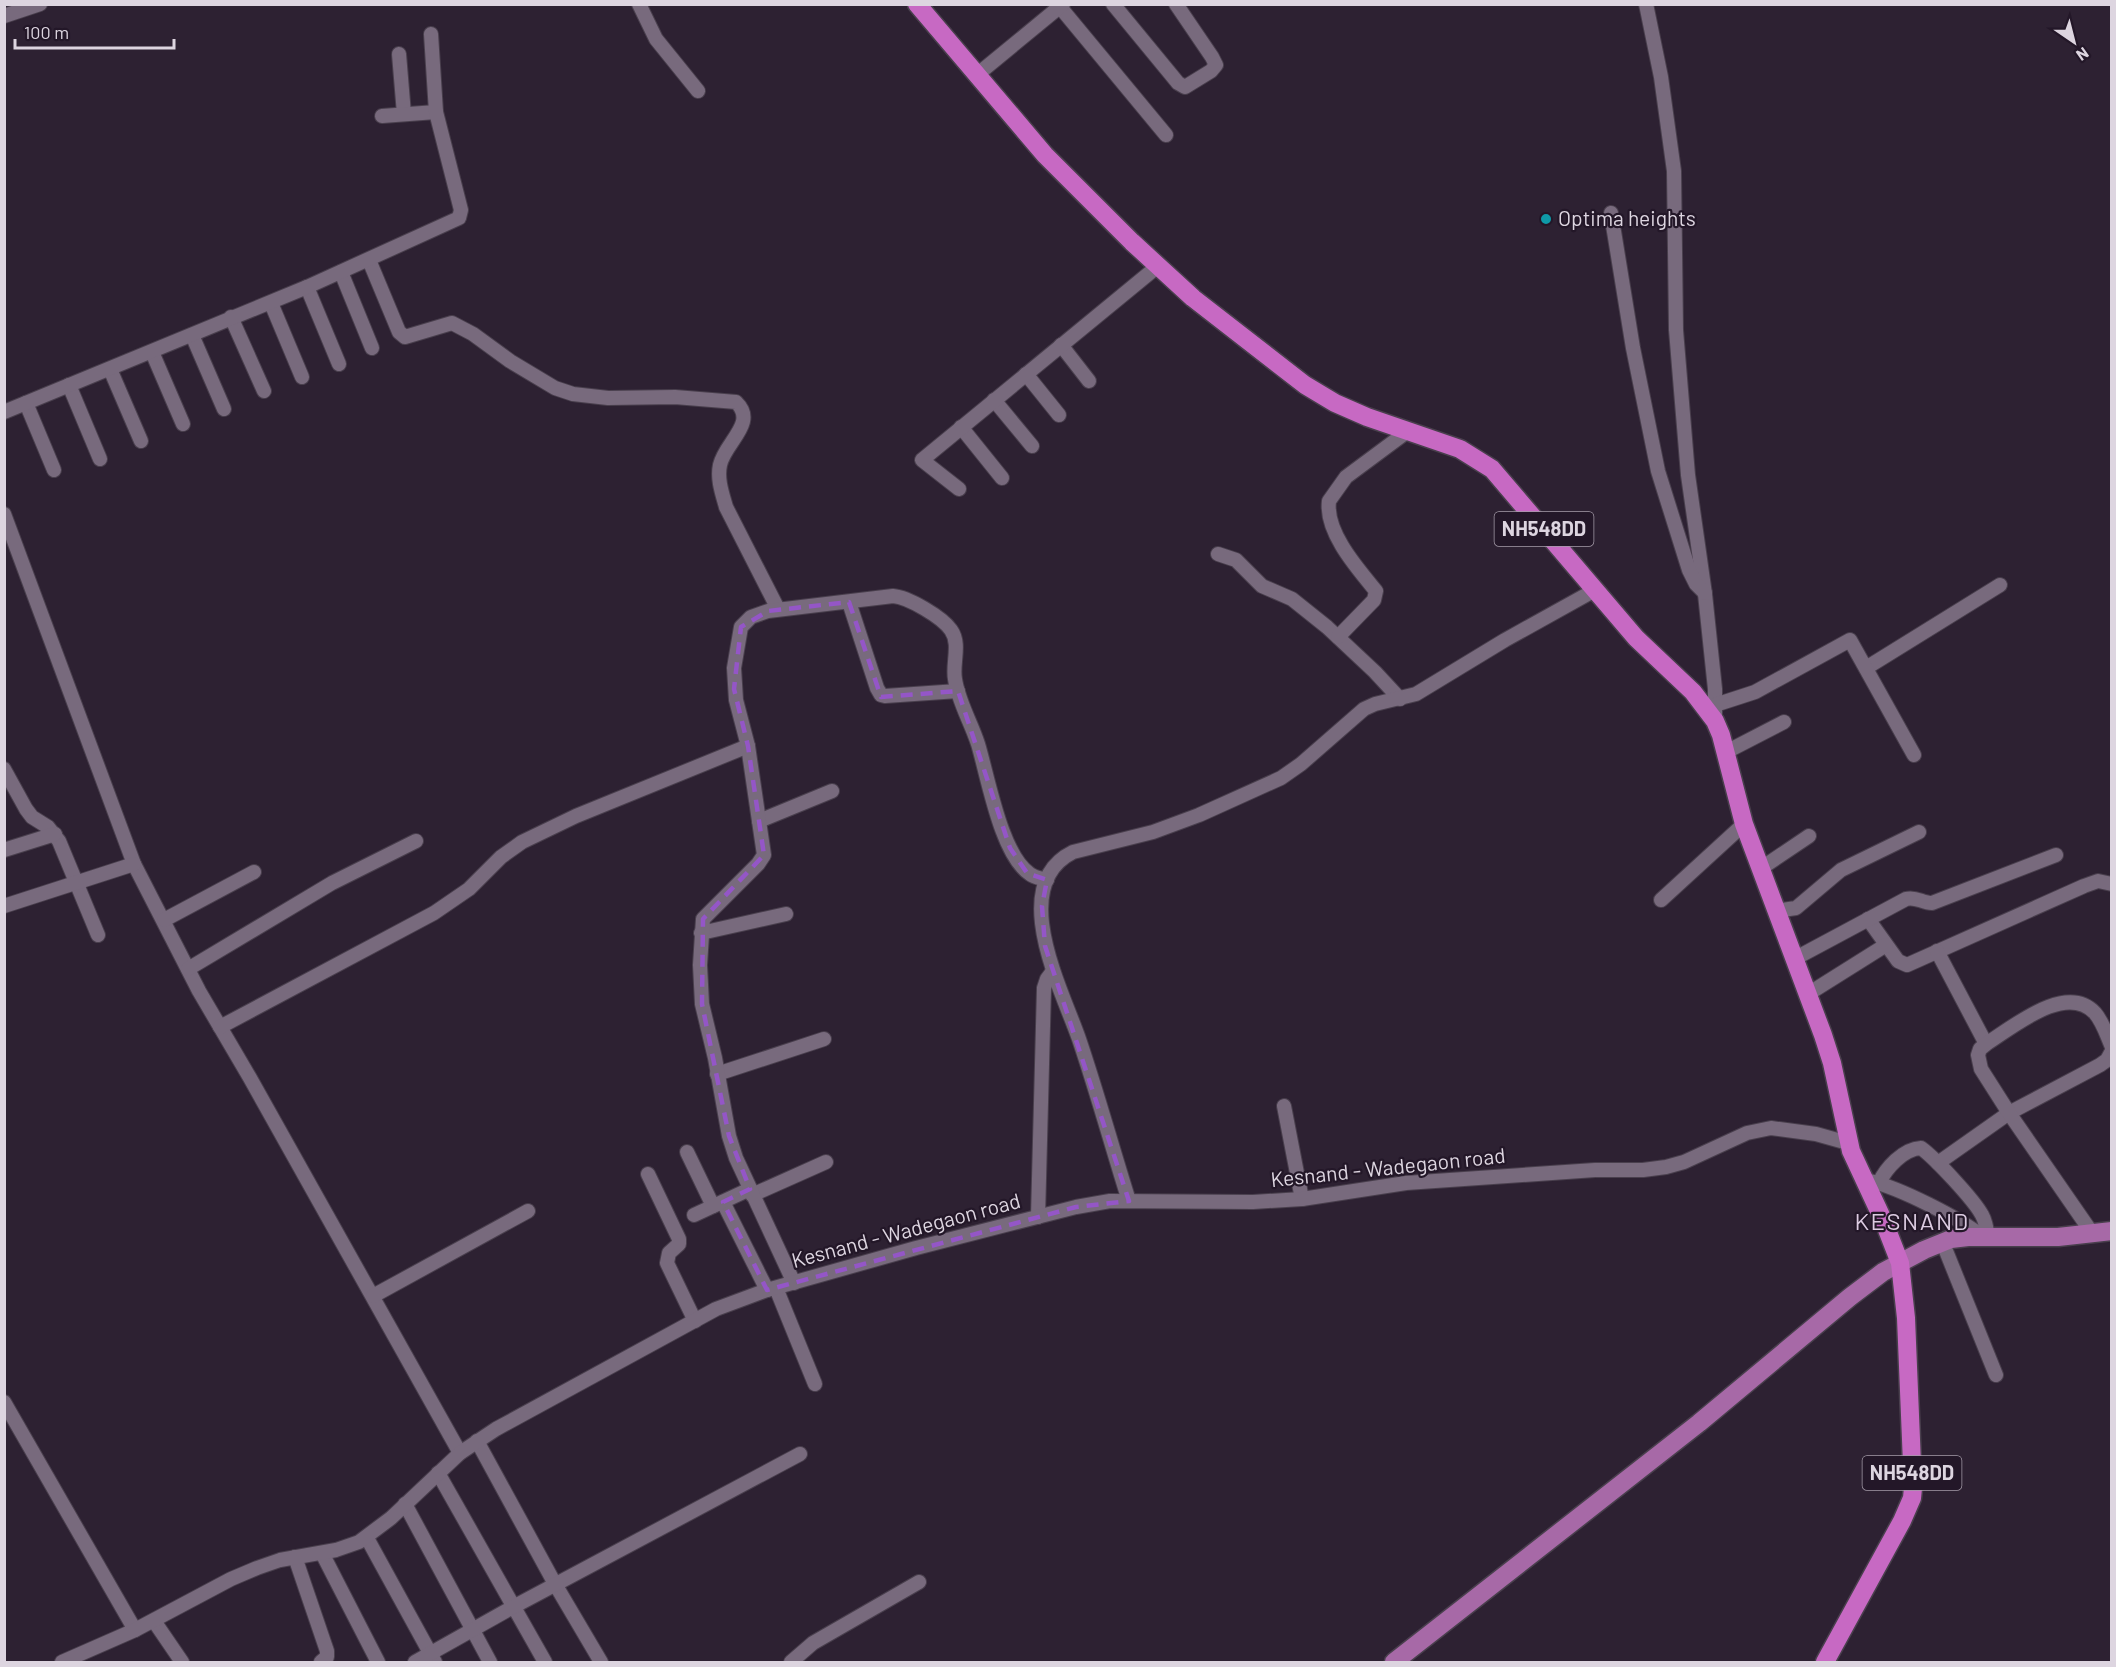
<svg xmlns="http://www.w3.org/2000/svg" width="2116" height="1667" font-family="Barlow,sans-serif">
<style>
.lines{fill:none;stroke-linecap:round;stroke-linejoin:round}
.minor-casing{stroke:#493f4d;stroke-width:16}
.major-casing{stroke:#493f4d;stroke-width:21}
.highway-casing{stroke:#493f4d;stroke-width:21}
.minor{stroke:#786a7d;stroke-width:14}
.major{stroke:#a769a7;stroke-width:18}
.highway{stroke:#c769c3;stroke-width:18}
.marked{fill:none;stroke:#9456c7;stroke-width:4.5;stroke-dasharray:12 8;stroke-linejoin:round}
.culture-dot{fill:#0f9aa8;stroke:#231728;stroke-width:2}
.labels{text-anchor:middle;stroke-width:4.5;stroke-linejoin:round;paint-order:stroke}
.shield{fill:#231728;stroke:#a59ca9;stroke-width:1.5}
.shield-label{font-size:20px;font-weight:bold;fill:#ddd5e0}
.poi-label{font-size:21px;fill:#ddd5e0;stroke:#231728;text-anchor:start}
.street-label{font-size:21px;fill:#ddd5e0;stroke:#231728}
.quarter-label{font-size:24px;letter-spacing:1.5px;fill:#dccbe1;stroke:#231728}
</style>
<rect width="100%" height="100%" fill="#2d2132"/>
<g class="lines">
<defs>
<g id="minor">
<path d="M639,4L656,39L698,91"/>
<path d="M1113,4L1178,83L1185,87L1211,71L1216,65L1212,57L1176,4"/>
<path d="M1646,4L1661,77L1674,171L1676,330L1688,475L1705,594L1715,689V721"/>
<path d="M1060,7L1166,135"/>
<path d="M4,16L40,4"/>
<path d="M399,54L404,114"/>
<path d="M978,74L1063,4"/>
<path d="M382,116L436,112"/>
<path d="M1611,213L1633,348L1658,471L1689,570L1696,584L1705,593"/>
<path d="M369,260L399,332L405,337L452,323L473,334L510,361L555,388L573,394L608,398L675,397L736,402C758,423 725,442 720,465C717,479 722,493 726,507L778,609"/>
<path d="M341,272L372,348"/>
<path d="M307,287L339,364"/>
<path d="M271,303L302,377"/>
<path d="M231,317L264,391"/>
<path d="M192,335L224,409"/>
<path d="M1061,345L1089,381"/>
<path d="M152,352L183,424"/>
<path d="M110,369L141,441"/>
<path d="M1026,374L1059,415"/>
<path d="M69,385L100,459"/>
<path d="M994,400L1032,446"/>
<path d="M26,403L54,470"/>
<path d="M4,412L307,287L459,218L461,210L436,112L431,34"/>
<path d="M961,427L1002,478"/>
<path d="M959,489L922,460L1158,266"/>
<path d="M4,514L134,864L199,991L250,1078L460,1453"/>
<path d="M1218,554L1236,560L1262,586L1292,599L1327,627L1375,672L1400,699"/>
<path d="M849,602L877,688L881,695L885,696L958,691"/>
<path d="M1338,637L1374,600L1376,591C1357,568 1325,532 1329,501L1346,477L1408,431"/>
<path d="M1866,668L2000,585"/>
<path d="M1715,705L1755,692L1850,640L1914,755"/>
<path d="M1726,752L1784,722"/>
<path d="M4,769L26,809L32,817L48,827L59,841L98,935"/>
<path d="M759,821L832,791"/>
<path d="M4,850L55,834"/>
<path d="M1760,869L1809,836"/>
<path d="M1661,900L1744,824"/>
<path d="M4,906L134,864"/>
<path d="M1776,911L1796,908L1841,870L1919,832"/>
<path d="M1868,919L1898,961L1907,965L2084,886L2098,881L2112,884"/>
<path d="M164,920L254,872"/>
<path d="M701,933L786,914"/>
<path d="M1937,951L1986,1044"/>
<path d="M1794,959L1906,899C1916,896 1922,903 1932,903L2056,855"/>
<path d="M188,969L332,883L416,841"/>
<path d="M1808,994L1886,945"/>
<path d="M220,1027L434,913L469,889L501,857L522,842L576,816L748,746"/>
<path d="M717,1074L824,1039"/>
<path d="M1284,1106L1302,1199"/>
<path d="M687,1152L713,1206"/>
<path d="M1938,1163L2009,1113L2100,1065L2107,1060L2112,1051"/>
<path d="M648,1174L679,1239V1244L669,1253L667,1263L695,1321"/>
<path d="M1870,1181C1900,1188 1959,1218 1983,1237"/>
<path d="M1879,1183C1886,1168 1903,1149 1921,1148C1935,1158 1974,1200 1982,1215C1986,1222 1987,1230 1988,1238"/>
<path d="M752,1195L826,1162"/>
<path d="M1129,1201C1112,1147 1097,1092 1079,1039C1063,992 1006,885 1073,852L1153,832L1199,815L1281,778L1301,764L1364,709L1375,704L1416,694L1505,640L1595,590"/>
<path d="M723,1202L767,1290"/>
<path d="M694,1215L750,1189"/>
<path d="M1038,1217L1044,988L1047,979L1053,971"/>
<path d="M2092,1233L2009,1113L1981,1069L1978,1055L1980,1049L1986,1044C2013,1027 2066,982 2095,1013C2103,1022 2107,1036 2112,1047"/>
<path d="M1942,1241L1996,1375"/>
<path d="M794,1283L736,1158L729,1136L715,1058L702,1004L700,965L703,919L758,864L764,855L748,746L736,700L734,668L741,627L751,617L768,611L893,596C908,597 942,617 951,630C961,644 952,664 955,679C958,701 971,722 978,744C988,777 1001,855 1030,874C1035,878 1041,878 1047,880"/>
<path d="M776,1288L815,1384"/>
<path d="M373,1296L528,1211"/>
<path d="M4,1402L135,1630"/>
<path d="M477,1441L555,1584L601,1662"/>
<path d="M438,1473L545,1662"/>
<path d="M405,1504L490,1662"/>
<path d="M367,1538L435,1662"/>
<path d="M322,1553L378,1662"/>
<path d="M295,1557L327,1651V1657L321,1662"/>
<path d="M154,1621L182,1662"/>
<path d="M62,1662L135,1630L231,1579L257,1568L280,1560L336,1550L359,1542L391,1518L460,1453L496,1429L716,1309L767,1290L916,1248L1076,1207L1110,1201L1253,1202L1302,1199L1406,1183L1595,1170H1643L1666,1167L1684,1162L1747,1133L1771,1128L1816,1134L1848,1143"/>
<path d="M415,1662L513,1607L800,1454"/>
<path d="M791,1662L813,1643L919,1582"/>
</g>
<path id="major" d="M1394,1662L1699,1423L1850,1297L1883,1272L1924,1250L1951,1239L1968,1237H2058L2112,1231"/>
<path id="highway" d="M917,4L1045,155L1132,242L1193,298L1305,385L1335,403L1367,417L1460,449L1492,469L1636,638L1693,692L1715,721L1721,735L1744,824L1823,1035L1832,1063L1851,1151L1884,1222L1900,1263L1906,1318L1913,1488L1912,1498L1902,1521L1825,1662"/>
</defs>
<use href="#minor" class="minor-casing"/>
<use href="#major" class="major-casing"/>
<use href="#highway" class="highway-casing"/>
<use href="#minor" class="minor"/>
<use href="#major" class="major"/>
<use href="#highway" class="highway"/>
</g>
<path class="marked" d="M849,602L881,697L958,691L1010,848L1027,873L1047,880L1042,906L1045,946L1129,1201L1076,1207L767,1290L723,1202L750,1189L729,1136L702,1004L703,919L764,855L748,746L734,689L741,627L768,611Z"/>
<circle class="culture-dot" cx="1546" cy="219" r="6"/>
<g class="labels">
<g class="shield">
<rect x="1494.5" y="512" width="99" height="34" rx="4.5"/>
<rect x="1862.5" y="1456" width="99" height="34" rx="4.5"/>
</g>
<g class="shield-label">
<text x="1544" y="536">NH548DD</text>
<text x="1912" y="1480">NH548DD</text>
</g>
<g class="poi-label">
<text x="1558" y="226">Optima heights</text>
</g>
<g class="street-label">
<text transform="translate(1388 1168) rotate(-6)" y="7">Kesnand - Wadegaon road</text>
<text transform="translate(906 1231) rotate(-15)" y="7">Kesnand - Wadegaon road</text>
</g>
<g class="quarter-label">
<text x="1912" y="1230">KESNAND</text>
</g>
</g>
<rect width="2116" height="1667" fill="none" stroke="#ddd5e0" stroke-width="12"/>
<g transform="translate(2074 42) rotate(145)" stroke="#231728" stroke-width="4.5" paint-order="stroke">
<path d="M0-4.5L10 22L0 15L-10 22Z" fill="#ddd5e0"/>
<text y="-9" font-size="16" font-weight="bold" text-anchor="middle" fill="#ddd5e0">N</text>
</g>
<path d="M15 39v9h159v-9" fill="none" stroke="#ddd5e0" stroke-width="3"/>
<text x="24" y="39" font-size="18" fill="#ddd5e0" stroke="#231728" stroke-width="4.5" paint-order="stroke">100 m</text>
</svg>
